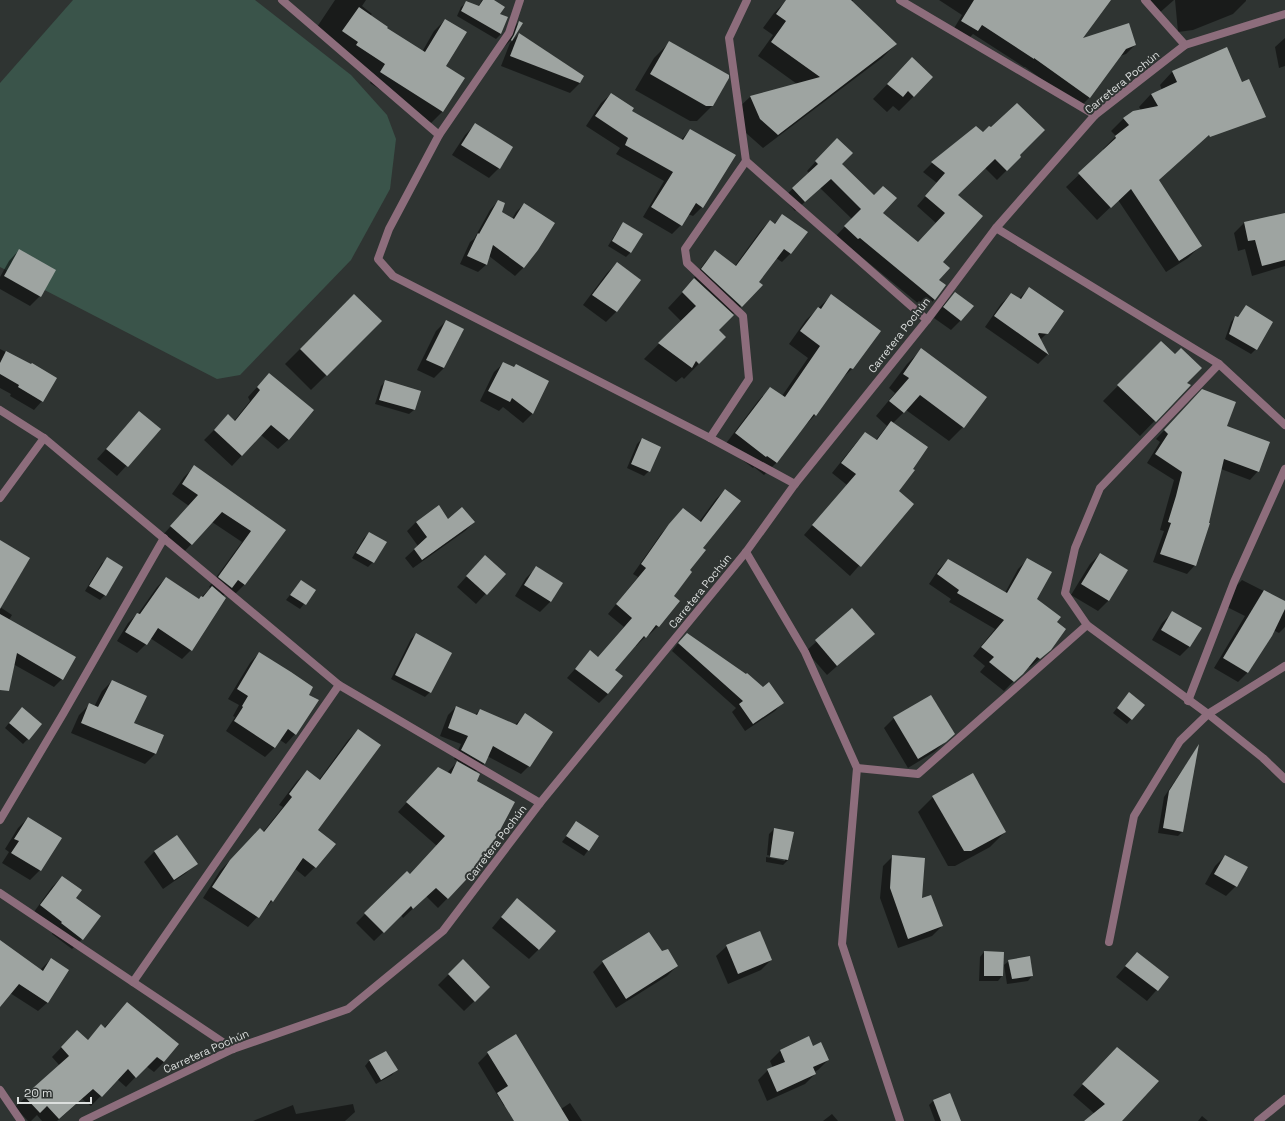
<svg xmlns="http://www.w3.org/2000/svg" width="1285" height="1121" font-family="'Space Grotesk',sans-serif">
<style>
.pitch{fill:#3a544a}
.shadow{fill:#0007}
.building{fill:#9ea4a1}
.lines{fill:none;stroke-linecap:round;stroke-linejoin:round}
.street{stroke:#8d6d7c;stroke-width:8}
.labels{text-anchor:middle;stroke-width:4;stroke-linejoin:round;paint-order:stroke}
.street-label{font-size:11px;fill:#dcdfde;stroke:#2f3432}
</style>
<rect width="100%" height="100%" fill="#2f3432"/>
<path class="pitch" d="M73,0H255L351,75L387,115L396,139L390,189L351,260L240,375L217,379L0,267V83Z"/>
<g class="shadow">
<path d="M335,0H366L362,6L372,14L370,16L385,29L422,52L434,31L445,20V66L464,79L442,112L431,123L370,83L375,75L315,30Z"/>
<path d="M482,0H492L499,15L507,18L501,34L496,39L457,16L461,7L466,3L478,7Z"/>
<path d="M787,0H853L852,2L896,44L882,58L763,148L746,133L736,110L750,97L797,84L758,56L773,35L763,28L774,13Z"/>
<path d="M939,0H1097L1080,40L1135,45L1126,54L1120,56L1089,98L1080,107L1025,67H1024L973,34L968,39L953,30L962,15Z"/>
<path d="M1144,0H1174L1157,15Z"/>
<path d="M1175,0H1246V1L1233,14L1193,30L1178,32Z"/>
<path d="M519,22L521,23L510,42V41L503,48L509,33Z"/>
<path d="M519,34L580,83L570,93L501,66L510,43Z"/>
<path d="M1285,38V66L1279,68L1275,47Z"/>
<path d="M669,43L713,105L697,121H690L635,90L654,58Z"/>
<path d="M1172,72L1222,122L1158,181L1201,245L1188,258L1166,272L1118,200L1097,220L1066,187L1104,151L1103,149L1116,136L1111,131L1124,118L1141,110L1139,107L1151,94L1162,90L1160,85Z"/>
<path d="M897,74L914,96L899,111L893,106L887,112L873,99Z"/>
<path d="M611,94L631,111L681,140L690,130L702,207L693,216L688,214L681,225L672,234L643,217L664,181L616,154L620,148L586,126L601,103Z"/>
<path d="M475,125L512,148L499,168L489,178L452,155L465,135Z"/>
<path d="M827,149L882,213L918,243L936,223L917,206L937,183L923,172L932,163L1018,155L1020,157L997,180L985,168L957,195L938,280L945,285L934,300L925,309L836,236L852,219L820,188L795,211L783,198L809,173L807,171Z"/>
<path d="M498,201L501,213L512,219L516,212L524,204L537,249L523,268L515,276L489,256L487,264L478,272L460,264L470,242L474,239L490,210Z"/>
<path d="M1285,214V266L1252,276L1245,249L1238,251L1234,233L1244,223Z"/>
<path d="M782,215L791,253L782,262L776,258L757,283L761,285L718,330L725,337L684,379L682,377L676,382L644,359L681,321L668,308L694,280L693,279L706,261L715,252L735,266L761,230L770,221L774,224Z"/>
<path d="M624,223L642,234L630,253L626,257L608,246L619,228Z"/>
<path d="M19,250L40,296L30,306L0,289V277L9,261Z"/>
<path d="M617,263L640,280L616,312L606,322L583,305L607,273Z"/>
<path d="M1029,288L1047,333L1040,340L1048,354L1038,364L985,327L1001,304L1011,294L1019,299Z"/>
<path d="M955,293L961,320L951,330L934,318L945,303Z"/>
<path d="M354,295L381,321L311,390L285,364Z"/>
<path d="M831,296L880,331L852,369L839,381L815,415L803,428L777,462L764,475L754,467L753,468L724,446L758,401L770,388L782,396L808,358L789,344L806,320Z"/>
<path d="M1246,306L1256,349L1251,354L1225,339L1231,322L1235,317L1237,318Z"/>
<path d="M446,321L463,329L444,368L434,378L417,370L436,331Z"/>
<path d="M1161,342L1185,384L1189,385L1140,436L1103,401Z"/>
<path d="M0,349L31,365L42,401L34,410L10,396L11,394L0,388Z"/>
<path d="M921,350L963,427L949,441L906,410L893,423L898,491L913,504L850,576L804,535L847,485L832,473L856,443L865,433L875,441L887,426L876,416L895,393L889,388L907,364Z"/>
<path d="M504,363L513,368L516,365L547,381L532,414L523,423L503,407L499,411L480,401L494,372Z"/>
<path d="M269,374L289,439L278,449L261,435L232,466L204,440L218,426L234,421L250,401L248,397Z"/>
<path d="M386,381L414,410L409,414L375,404L381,386Z"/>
<path d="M1194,399L1225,427L1258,471L1250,480L1221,469L1195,565L1187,574L1153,562L1164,531L1160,530L1174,480L1147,463L1160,442L1156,439Z"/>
<path d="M129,423L159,430L117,476L97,459Z"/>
<path d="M642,439L649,471L644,476L627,468L637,444Z"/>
<path d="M194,467L285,530L244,585L234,595L228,591L223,596L191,650L182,659L150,638L146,644L137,653L117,641L128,623L137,614H138L157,587L166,578L199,600L210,588L209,587L242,542L212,522L182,554L161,537L189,506L172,494L184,477Z"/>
<path d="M725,490L702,548L673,596L679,601L658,626L649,635L648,634L636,646L635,645L613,670L621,676L608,694L599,703L567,678L590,652L598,658L624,627L608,614L638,577L633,574L661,534L683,509L699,522L716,499Z"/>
<path d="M416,522H474L465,531L413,568L405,558L418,546L407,531Z"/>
<path d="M369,533L373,562L368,567L352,558L364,538Z"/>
<path d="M0,542V607L12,615L9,620L62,679L54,687L13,664L0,677Z"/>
<path d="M1100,554L1127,570L1108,601L1098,611L1071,595L1090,564Z"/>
<path d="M107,559L121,568L105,595L100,600L85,591L102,563Z"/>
<path d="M948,560L1005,593L1018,569L1027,560L1036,599L1056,623L1040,659L1030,667L1028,666L1004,691L980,672L985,666L973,656L995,629L949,602L951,599L929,584L939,569Z"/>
<path d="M475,567L504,574L476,604L457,587Z"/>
<path d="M537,567L562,583L550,602L540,612L515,596L526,578Z"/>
<path d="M1242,580L1285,602V627L1279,633L1273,630L1248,672L1238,682L1214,668L1245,616L1225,606L1232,590Z"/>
<path d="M301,581L315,590L300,609L286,600Z"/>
<path d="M852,610L873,634L827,675L806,651Z"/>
<path d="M1172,613L1190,646L1180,656L1152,640L1162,623Z"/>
<path d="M416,634L430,692L425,697L391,679L411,639Z"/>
<path d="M679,642L782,703L775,711L745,731L732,712L736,708L672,651Z"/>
<path d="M259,653L295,734L286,744L280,740L274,748L265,757L226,731L235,717L233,716L239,705L228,699L250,663Z"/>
<path d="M112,681L133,723L162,736L155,754L145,764L71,733L79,715L89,705L94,707L102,691Z"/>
<path d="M931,696L954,734L934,752L908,768L884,728L894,718Z"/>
<path d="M1125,698L1143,705L1127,724L1113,713Z"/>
<path d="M456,707L475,715L480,710L515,725L526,714L529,766L521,774L487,756L484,764L475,772L480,867L471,876L470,875L438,908L426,896L403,918L401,915L374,941L356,923L407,872L410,875L437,846L398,812L429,778L447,773L458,761L454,759L461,744L440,736L448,715Z"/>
<path d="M17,713L41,725L23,744L5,728Z"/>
<path d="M358,730L316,830L315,867L305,877L294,868L272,901L248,927L203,898L220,871L250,839L263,832L283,807L279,805L297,781L307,771L319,780L348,740Z"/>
<path d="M1198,747L1182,832L1178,836L1158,833L1164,797Z"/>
<path d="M933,797L1005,832L990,847L955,866H948L918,812Z"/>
<path d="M28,818L40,870L30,880L2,863L9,852L5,849L18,828Z"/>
<path d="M577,822L598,836L584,856L562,842Z"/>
<path d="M774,829L788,860L783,865L766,862V857L785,861V859L767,855L769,834Z"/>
<path d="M177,836L196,863L186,873L163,889L144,862L154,852Z"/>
<path d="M893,856L920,900L942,926L932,936L898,948L880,898L883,866Z"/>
<path d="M1225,856L1236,886L1226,896L1205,884L1215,866Z"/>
<path d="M62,877L75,898L82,939L72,949L52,934L53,932L31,916L52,887Z"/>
<path d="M507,910L539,949L529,959L492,928Z"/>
<path d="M0,941L40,970L51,959L48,1002L38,1011L10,993L0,1006Z"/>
<path d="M727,946L771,960L761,970L728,984L716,956Z"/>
<path d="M661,952L677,966L667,976L616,1008L593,972L603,962Z"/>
<path d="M984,952L1002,976L998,981H979L980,957Z"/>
<path d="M1137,953L1168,977L1147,1001L1116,977Z"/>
<path d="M463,960L489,987L464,1011L438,985Z"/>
<path d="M1009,961L1032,976L1028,981L1007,984L1004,965Z"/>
<path d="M127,1003L178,1044L164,1062L154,1072L146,1066L126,1087L117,1079L91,1106L82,1099L57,1121H42L37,1115L31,1121H28L15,1107L60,1066L52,1057L77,1031L87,1041L101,1026L104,1028Z"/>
<path d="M515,1036L561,1109L570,1103L582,1121H522L509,1102L504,1106L478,1063L488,1053Z"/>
<path d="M809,1038L813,1048L828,1060L818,1070L814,1072L815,1074L805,1084L767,1101L758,1080L768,1070L773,1068L770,1061L780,1051Z"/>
<path d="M385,1052L396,1070L392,1075L376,1084L365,1066L369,1061Z"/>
<path d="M1107,1058L1121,1121H1103L1073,1095Z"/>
<path d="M934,1100L960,1121H935L929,1105Z"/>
<path d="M353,1104L355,1112L345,1121H253L293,1105L296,1114Z"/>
<path d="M832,1114L838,1121H823Z"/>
<path d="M1202,1116L1208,1121H1198Z"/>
</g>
<g class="building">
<path d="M483,0H494L505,7L500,14L508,17L501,34L461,11L466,1L479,6Z"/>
<path d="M786,0H851L897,44L778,135L760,119L750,96L820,77L771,42L786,21L776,14Z"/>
<path d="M974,0H1111L1083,38L1129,23L1136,45L1126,49L1090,98L1034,58V59L982,25L978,31L961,21Z"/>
<path d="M359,7L388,27L387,28L425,52L445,19L467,32L446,66L465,78L443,112L380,72L385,64L356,45L358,42L342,31Z"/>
<path d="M519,21L523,23L512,41L511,40L514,35Z"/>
<path d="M519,33L584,76L580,83L510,56Z"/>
<path d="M669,41L729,75V78L713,106H706L650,74Z"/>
<path d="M1227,47L1242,82L1249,79L1266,117L1210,137L1209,135L1159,180L1202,246L1179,261L1131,189L1111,208L1078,173L1116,138L1115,136L1129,125L1123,118L1133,111L1158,106L1151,94L1177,82L1172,71Z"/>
<path d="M912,57L933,77L914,97L908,91L903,97L887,84Z"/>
<path d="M611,93L634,108L632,111L683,140L690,129L736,155L703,208L696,203L682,226L651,207L673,172L625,145L628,138L595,116Z"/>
<path d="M1017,103L1045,130L1020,155L1021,157L1007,171L995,159L958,195L983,216L943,262L950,268L939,280L946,285L935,300L860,238L858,239L844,226L861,209L831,179L805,202L792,188L818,164L815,161L837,138L853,153L842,164L874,195L883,186L897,198L883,213L918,242L945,213L925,196L945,173L931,162L976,126L983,132L989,126L991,127Z"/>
<path d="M475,123L513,147L500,169L461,145Z"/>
<path d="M498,200L505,203L502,212L514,219L524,203L555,223L538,250L524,268L493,245L487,265L467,256L478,233L479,234Z"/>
<path d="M1285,213V260L1262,266L1255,240L1248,241L1244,222Z"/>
<path d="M782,214L808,232L791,254L784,249L759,282L763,285L742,307L701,269L715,250L736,266L770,220L775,224Z"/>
<path d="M623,222L643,234L631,253L612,241Z"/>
<path d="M19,249L56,270L41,297L4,276Z"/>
<path d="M617,262L641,280L617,312L592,295Z"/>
<path d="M694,278L734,315L719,330L726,337L699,364L696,361L692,368L658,343L696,306L682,292Z"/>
<path d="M1029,287L1064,311L1048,334L1039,333L1038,334L1049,355L994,316L1011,293L1021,299Z"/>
<path d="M955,292L974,306L961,321L943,307Z"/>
<path d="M354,294L382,321L327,376L300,349Z"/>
<path d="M831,294L881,331L853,369L850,368L816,416L814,414L777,463L767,456L766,457L735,433L770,387L785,397L820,346L800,331L818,307L821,309Z"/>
<path d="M1246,305L1273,322L1257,350L1229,334L1235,316L1238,317Z"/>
<path d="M446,320L464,329L444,368L426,360Z"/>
<path d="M1161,341L1175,354L1181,348L1202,368L1187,383L1191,385L1156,422L1117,385Z"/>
<path d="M921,348L987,397L964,428L920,395L904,413L889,401L909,378L903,374Z"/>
<path d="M6,351L31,364L32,363L57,378L43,402L18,387L19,385L0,374V363Z"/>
<path d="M503,362L514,367L516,364L549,381L533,414L512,398L510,402L488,391Z"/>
<path d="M269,373L314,410L289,440L271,425L242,456L214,430L228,414L235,421L260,390L257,387Z"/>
<path d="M385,380L421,391L415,410L379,400Z"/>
<path d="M1202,389L1236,402L1227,426L1270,442L1259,472L1224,459L1209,523H1210L1196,566L1160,554L1171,523L1168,522L1176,496L1182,472L1155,454L1168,434L1164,430Z"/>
<path d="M139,411L161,429L128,467L106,449Z"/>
<path d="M891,421L928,447L913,469L915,470L899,491L914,504L861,567L812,525L856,474L841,463L865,432L877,440Z"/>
<path d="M642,438L661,447L650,472L631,464Z"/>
<path d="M194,465L286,530L245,585L238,580L232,588L218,577L251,531L222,512L192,545L170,526L198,495L182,484Z"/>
<path d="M725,489L741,501L703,548L706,550L690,570L692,572L674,596L680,601L659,627L656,625L646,638L644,636L615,670L623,676L608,694L575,669L590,650L598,657L632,618L616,604L646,568L641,564L669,524L683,508L701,522Z"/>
<path d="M439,505L448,519L462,507L475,522L422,560L414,549L427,537L416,522Z"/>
<path d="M369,532L387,542L374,563L356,553Z"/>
<path d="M0,540L30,558L0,609Z"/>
<path d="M1100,553L1128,570L1109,601L1081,584Z"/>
<path d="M485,555L506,574L487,595L466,576Z"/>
<path d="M107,557L123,567L106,596L89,586Z"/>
<path d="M1027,558L1052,572L1037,599L1061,617L1057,622L1066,629L1051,650L1040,659L1037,657L1023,674L1014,682L989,662L994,657L981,647L1004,620L957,593L959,590L937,574L948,559L1007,593Z"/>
<path d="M536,566L563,583L551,602L524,585Z"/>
<path d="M166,577L199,599L201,596L203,597L212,586L226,598L192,651L158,628L147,645L125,632L137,613L140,614Z"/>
<path d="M301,580L316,590L306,605L290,595Z"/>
<path d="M1264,590L1285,601V609L1272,636L1248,673L1223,658Z"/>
<path d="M852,608L875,634L837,666L815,640Z"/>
<path d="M1172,611L1202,628L1190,647L1161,630Z"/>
<path d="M0,614L76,657L63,680L17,653L9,691L0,690Z"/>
<path d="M416,633L452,653L431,693L395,675Z"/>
<path d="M687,633L746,674L747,673L763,687L769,682L784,703L753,724L739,704L743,701L678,643Z"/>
<path d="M259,652L291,672L313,687L309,695L319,700L296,735L288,729L275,748L234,721L243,707L242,706L248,696L237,689Z"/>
<path d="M112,680L147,696L134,723L164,735L156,754L81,723L89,703L98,707Z"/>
<path d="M1129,692L1145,705L1132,720L1117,708Z"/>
<path d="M931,695L955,734L946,742L918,759L893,717Z"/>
<path d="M456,706L477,715L480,709L517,725L525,713L553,732L530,767L493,746L485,764L461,750L468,736L448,728Z"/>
<path d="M22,707L42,724L29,740L9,723Z"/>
<path d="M358,729L381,745L318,830L336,844L316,868L303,858L273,902L271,900L259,918L212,887L230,860L260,828L264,832L292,797L289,794L307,770L320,780Z"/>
<path d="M1199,744L1183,832L1163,828L1169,791Z"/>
<path d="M457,761L480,774L477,781L515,802L491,847L495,851L481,868L479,866L448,899L436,888L413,909L411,906L384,933L364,913L407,871L410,874L445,836L406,802L438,767L451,774Z"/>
<path d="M973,773L1006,832L971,851H964L932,796Z"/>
<path d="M28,817L62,838L41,871L11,853L19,841L14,839Z"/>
<path d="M576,821L599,836L589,851L566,836Z"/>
<path d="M774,828L794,832L788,860L770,857Z"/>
<path d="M177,835L198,864L174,880L154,851Z"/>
<path d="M892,855L925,858L922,898L931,895L943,926L908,939L890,888Z"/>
<path d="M1225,855L1248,867L1237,887L1214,874Z"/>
<path d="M62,876L82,890L76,898L101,916L83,940L61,923L62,922L40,905Z"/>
<path d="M517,898L556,931L539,950L501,917Z"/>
<path d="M760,931L772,960L738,974L726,945Z"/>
<path d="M649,932L662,951L668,949L678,966L626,999L602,961Z"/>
<path d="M0,940L43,971L51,958L69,970L48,1003L19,984L0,1007Z"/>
<path d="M984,951L1004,952L1003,976H984Z"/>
<path d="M1137,952L1169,977L1158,991L1125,966Z"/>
<path d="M1030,956L1033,976L1012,979L1008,960Z"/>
<path d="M463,959L490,987L475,1002L448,974Z"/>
<path d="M127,1002L179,1044L164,1062L157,1057L136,1078L128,1069L102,1097L93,1089L59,1119L47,1106L40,1113L24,1096L69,1056L61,1047L77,1030L88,1040L101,1024L105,1028Z"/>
<path d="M516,1034L569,1121H514L497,1093L508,1086L487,1052Z"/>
<path d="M809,1036L813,1046L821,1042L829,1060L813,1067L816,1074L777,1092L767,1069L785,1062L780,1050Z"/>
<path d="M1117,1047L1159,1081L1122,1121H1084L1105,1104L1082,1084Z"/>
<path d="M386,1051L398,1070L381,1080L369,1060Z"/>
<path d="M950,1093L961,1121H941L933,1100Z"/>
</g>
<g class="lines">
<g class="street">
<path d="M282,0L439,135"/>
<path d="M520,0L509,33L439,135L389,229L378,259L393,276L710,438L795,484"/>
<path d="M747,0L729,38L746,161L927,320"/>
<path d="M900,0L1095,115"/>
<path d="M1145,0L1185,45"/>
<path d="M996,228L1219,364L1285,425"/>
<path d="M0,410L44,438L339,685L540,803"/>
<path d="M710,438L749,379L743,316L687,263L685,249L746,161"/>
<path d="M0,498L44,438"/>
<path d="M746,552L805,652L857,768L842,944L900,1121"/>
<path d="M1087,625L1208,714L1263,758L1285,779"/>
<path d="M1188,701L1234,582L1285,469"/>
<path d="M857,768L918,774L1087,625L1065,593L1075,548L1100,488L1219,364"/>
<path d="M0,820L63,714L164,538"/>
<path d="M0,893L233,1049"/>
<path d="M1109,942L1134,816L1180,741L1208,714L1285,666"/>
<path d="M133,982L339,685"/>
<path d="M0,1090L21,1121"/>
<path d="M83,1121L233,1049L348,1009L443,931L540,803L746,552L795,484L927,320L996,228L1095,115L1185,45L1285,14"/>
<path d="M1258,1121L1285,1099"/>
</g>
</g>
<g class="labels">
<g class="street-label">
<text transform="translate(1122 82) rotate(-39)" y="4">Carretera Pochún</text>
<text transform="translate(899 335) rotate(-52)" y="4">Carretera Pochún</text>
<text transform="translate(700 591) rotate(-51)" y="4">Carretera Pochún</text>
<text transform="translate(496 843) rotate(-53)" y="4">Carretera Pochún</text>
<text transform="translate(206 1051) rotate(-24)" y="4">Carretera Pochún</text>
</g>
</g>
<path d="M18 1097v6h73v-6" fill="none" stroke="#dcdfde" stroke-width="2"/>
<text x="24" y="1097" font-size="12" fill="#dcdfde" stroke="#2f3432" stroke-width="3" paint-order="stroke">20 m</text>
</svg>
